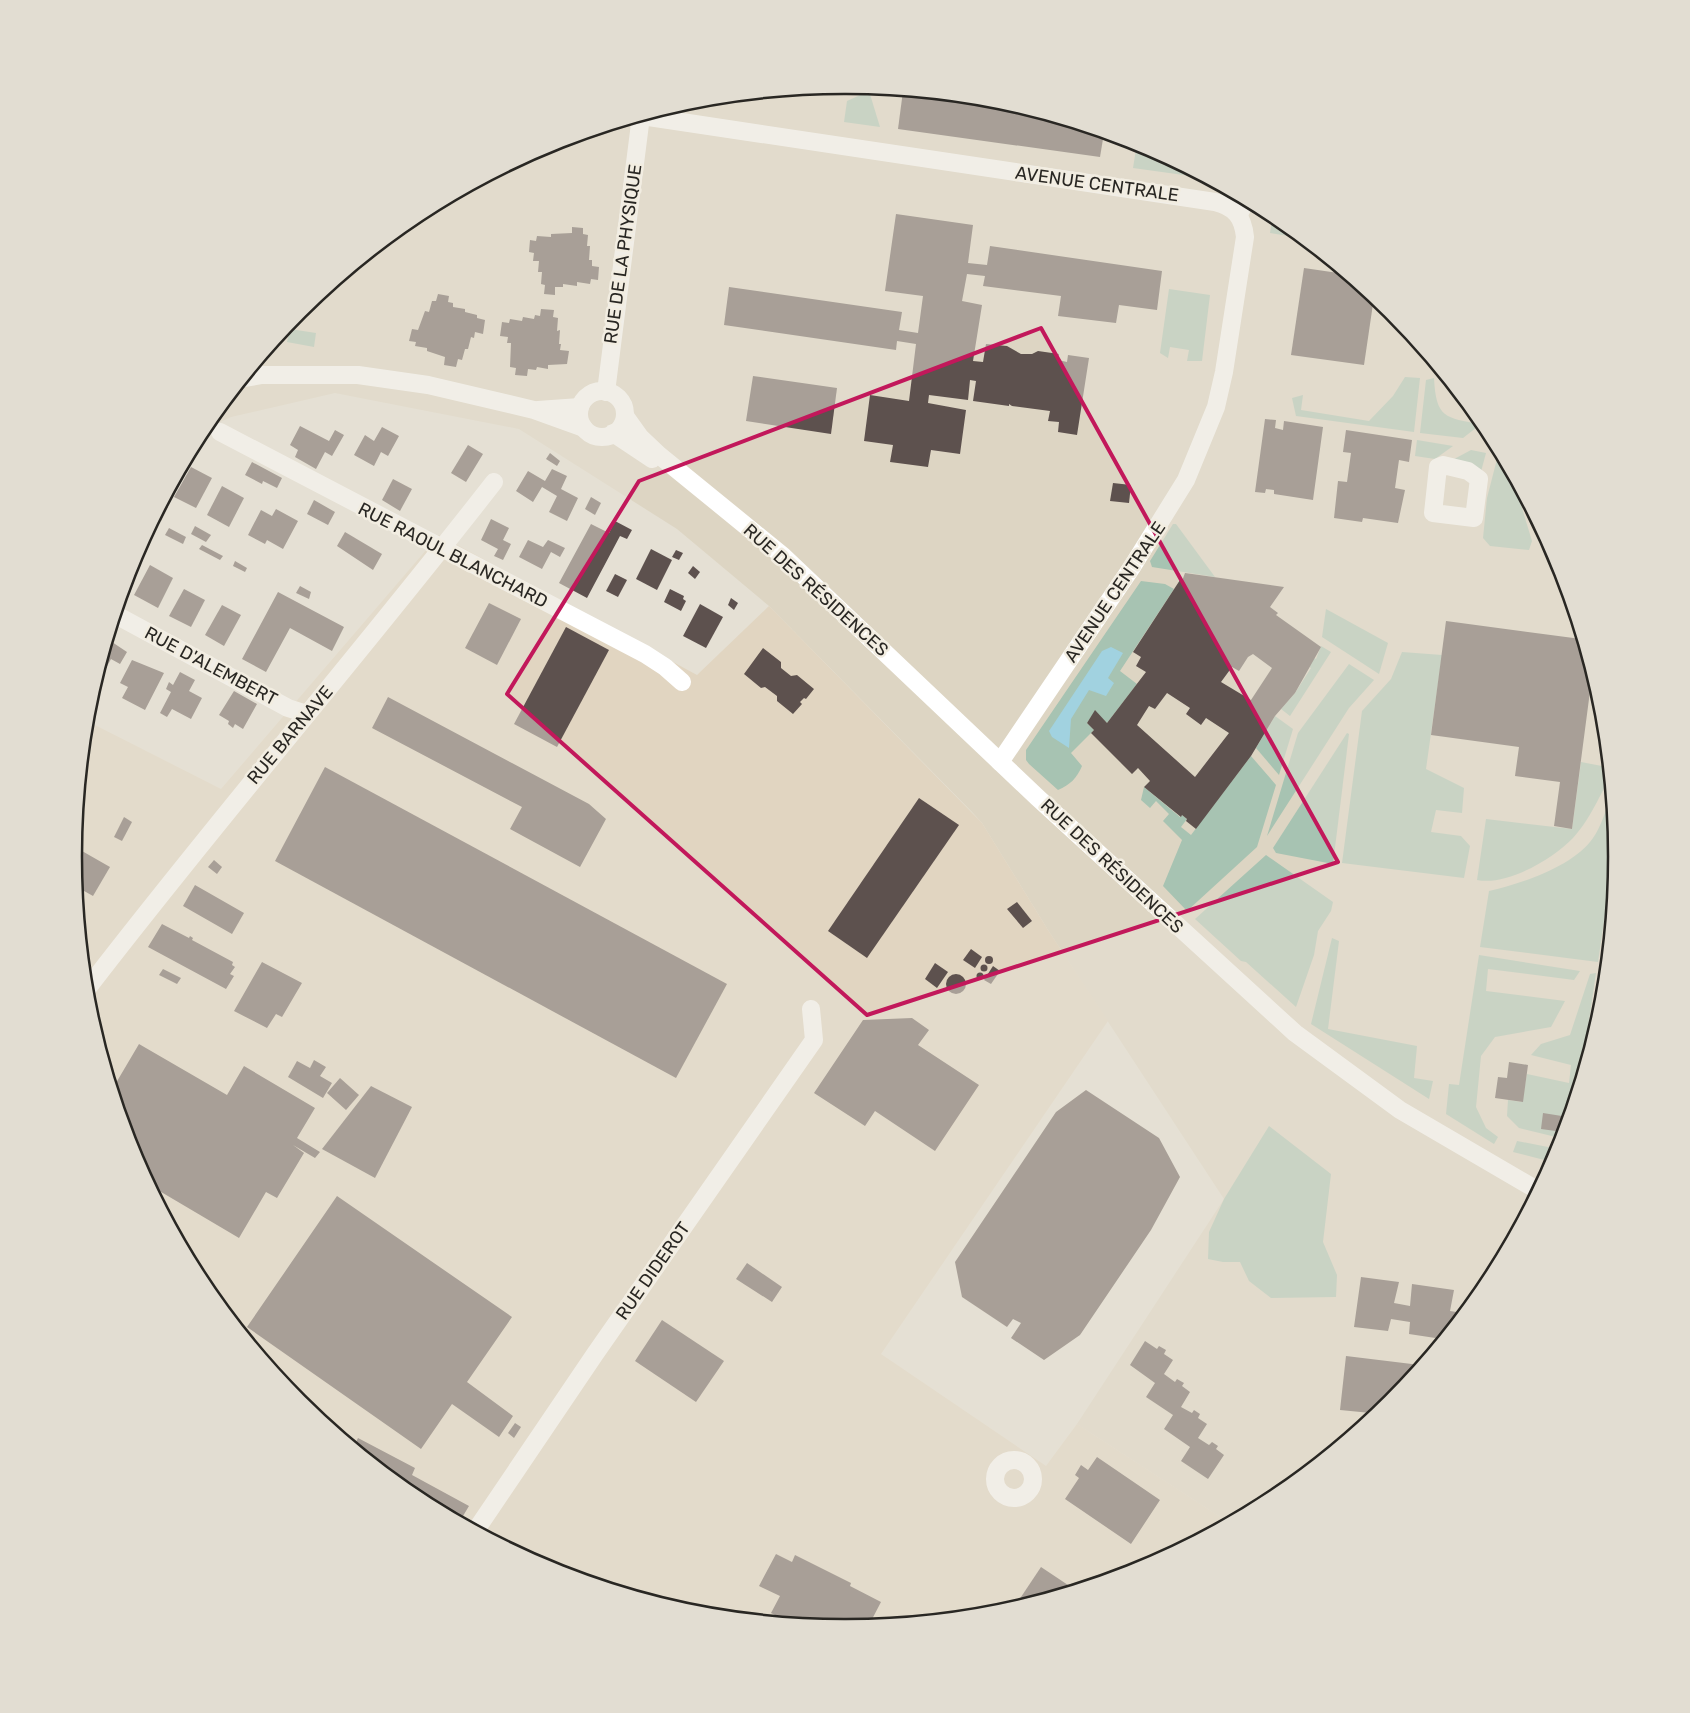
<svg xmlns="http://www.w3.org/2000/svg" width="1690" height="1713" font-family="Rubik,sans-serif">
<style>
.built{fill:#ddd5c3}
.industrial{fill:#e1d5c1}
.green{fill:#a7c3b2}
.water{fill:#a1d2e0}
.building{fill:#5d514e;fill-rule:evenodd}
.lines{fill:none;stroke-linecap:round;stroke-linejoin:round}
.minor{stroke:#fff;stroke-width:18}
.marked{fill:none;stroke:#c2185b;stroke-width:4;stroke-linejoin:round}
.labels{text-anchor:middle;stroke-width:5;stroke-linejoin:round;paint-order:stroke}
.street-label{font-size:18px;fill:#292723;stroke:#f2ede1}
.rim{fill:none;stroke:#292723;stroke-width:2.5}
</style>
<rect width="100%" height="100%" fill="#e5e0d4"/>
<path class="built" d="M845,85L996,100L1140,144L1274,215L1391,311L1486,428L1558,562L1601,706L1616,857L1601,1007L1557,1152L1486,1285L1390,1402L1273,1498L1228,1522L1077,1424L1224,1199L1048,930L982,823L972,812L769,606L677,529L519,429L335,393L231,417L203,430L300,311L417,215L550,144L695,100Z"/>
<path class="industrial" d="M439,535L697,675L769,606L982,823L1048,930L1108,1021L881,1354L1046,1466L1077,1424L1228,1522L1140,1569L995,1613L845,1628L694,1613L550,1569L416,1498L299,1402L204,1285L132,1151L89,1007L74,856L87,721L221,789Z"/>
<g class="green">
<path d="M869,91L880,127L844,122L847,101Z"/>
<path d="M1137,143L1140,144L1205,178L1133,168Z"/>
<path d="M1273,215H1274L1301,238L1270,233Z"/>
<path d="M1169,289L1210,295L1202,361H1187L1189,350L1170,347L1168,358L1160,353Z"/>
<path d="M290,329L316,333L314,347L287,342Z"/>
<path d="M1405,377L1420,378L1414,432L1296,416L1292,398L1303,395L1301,410L1369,421L1393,396Z"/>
<path d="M1434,378C1436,418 1445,418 1481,424L1463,438L1420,433L1426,380Z"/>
<path d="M1417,440L1453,446L1435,459L1415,456Z"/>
<path d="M1471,450L1486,453L1479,479L1443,465Z"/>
<path d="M1500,455L1521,493L1518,495L1532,541L1529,550L1490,546L1483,538L1487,498L1497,459Z"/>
<path d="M1173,524H1176L1215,577L1152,567L1150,561Z"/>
<path d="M1141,581L1165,584L1174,589L1120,671L1137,684L1107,723L1095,711L1087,723L1094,730L1071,753L1082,766C1077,778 1070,785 1058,790L1029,764L1026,760V750Z"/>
<path d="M1326,609L1388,643L1379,674L1322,637Z"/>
<path d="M1321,646L1331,652L1290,716L1281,709L1295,693L1311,668L1308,666L1314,658L1316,659Z"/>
<path d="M1402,652L1442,655L1426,769L1464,788L1462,813L1436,810L1431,832L1461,836L1470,846L1464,878L1342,863L1362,711L1391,679Z"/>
<path d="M1349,664L1374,680L1349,708L1267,836L1298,733Z"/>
<path d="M1275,716L1293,729L1279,775L1256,748Z"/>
<path d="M1347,733L1349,734L1333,864L1276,853L1273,848Z"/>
<path d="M1251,756L1276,785L1257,847L1187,911L1163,886L1182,840L1163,821L1169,814L1156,801L1150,808L1141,800L1144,787L1180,817L1182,815L1187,819L1181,827L1191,835Z"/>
<path d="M1581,762L1607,767C1610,781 1603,790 1597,802C1590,815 1583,827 1573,838C1553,859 1507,886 1477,880L1486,819L1572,829Z"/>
<path d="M1611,799L1615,846L1598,962L1480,947L1489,891C1521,884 1574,866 1593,838C1601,827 1605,811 1611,799Z"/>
<path d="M1266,855L1333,902L1331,911L1318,931L1314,955L1296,1007L1246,962L1241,961L1195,919Z"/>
<path d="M1332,938L1339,941L1328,1029L1417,1046L1414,1078L1433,1081L1429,1099L1311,1024Z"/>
<path d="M1479,955L1580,971L1574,980L1488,969L1486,991L1565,1001L1551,1027L1495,1037L1481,1056L1476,1107L1486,1128L1498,1137L1494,1144L1446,1114L1449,1084L1459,1085Z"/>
<path d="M1596,973L1581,1075L1560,1143V1138L1519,1128L1507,1116L1508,1100L1522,1102L1527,1074L1569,1083L1571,1065L1531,1055L1541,1044L1570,1035L1590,974Z"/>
<path d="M1269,1126L1331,1174L1323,1242L1337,1275L1336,1297L1271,1298L1249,1281L1240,1262H1223L1208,1259L1209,1232L1224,1199Z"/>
<path d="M1517,1141L1558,1149L1552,1162L1513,1152Z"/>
</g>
<path class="water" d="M1111,647L1123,653L1108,678L1114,683L1106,696L1089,690L1071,719L1069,748L1052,737L1049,731L1102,651Z"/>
<g class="building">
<path d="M903,91L996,100L1104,133L1100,157L898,129Z"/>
<path d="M896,214L973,225L968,263L987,265L990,246L1162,271L1157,310L1119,305L1116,323L1058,316L1061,296L983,286L985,276L967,274L962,301L982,305L973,361L983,362L986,344L1007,346L1021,354H1032L1038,351L1059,354L1058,360L1067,362L1068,355L1089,358L1077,435L1058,432L1059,422L1048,421L1050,411L1012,406L1009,404V406L973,401L976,381L970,380L968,400L929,395L928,403L966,410L960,454L931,450L928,467L890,462L893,445L864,441L870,395L909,401L916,344L897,341L896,350L724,325L729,287L902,312L899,330L918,333L923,296L885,291Z"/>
<path d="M572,227L583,228V234L588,235L587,246H590L589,260H592V266L599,267L598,280L591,279L590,284L577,282V286L563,284V287H555V295L544,294L545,285L541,284L542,272H538L539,261H533L534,253L529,252L530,240L536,241L537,236L551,237V234L572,233Z"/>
<path d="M1304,268L1345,274L1374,297L1364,365L1291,355Z"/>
<path d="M438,294L449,296L448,302L453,303V307L465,309V312L477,315V318L485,320L483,334L475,332L474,338L471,337L468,349H465L462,360L458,359L456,367L444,365L445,357L427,351V348L415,346L416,342L409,341L412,329L418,330L425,311L429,312L432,301H436Z"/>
<path d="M541,309L554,310L553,317L558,318L557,331L560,330L559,344H561L560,350L569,351L567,364L548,365V369L537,367L536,370L528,369L527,376L515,375L516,368L510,367L511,343H507L508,337L500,336L502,322L509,323L510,319L522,321L523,317L534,319L535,315L540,316Z"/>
<path d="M753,376L837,388L831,434L746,421Z"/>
<path d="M1265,419L1276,420L1275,428L1283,430L1284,421L1323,427L1313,500L1274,494V490L1266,489L1265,493L1255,492Z"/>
<path d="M300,426L329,441L335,430L344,435L332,456L325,452L316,469L295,457L298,450L290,445Z"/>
<path d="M382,427L399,436L388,456L381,452L374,466L354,455L365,435L374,441Z"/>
<path d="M1346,430L1412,440L1409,462L1399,460L1395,488L1405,490L1398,523L1363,518L1362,522L1334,518L1338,481L1347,482L1351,453L1343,452Z"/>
<path d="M468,445L483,454L466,482L451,473Z"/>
<path d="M550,453L560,461L557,466L546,459Z"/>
<path d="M252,462L282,478L277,488L263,481L262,484L245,475Z"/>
<path d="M191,467L212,478L196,508L174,497Z"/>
<path d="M552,469L567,476L561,489L578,498L567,521L549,512L557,496L542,487L533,502L516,491L528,471L545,481Z"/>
<path d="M393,479L412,489L400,511L382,500Z"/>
<path d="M1113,483L1131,485L1129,503L1110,501Z"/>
<path d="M222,486L244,498L229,527L207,515Z"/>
<path d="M591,497L601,503L595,515L585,509Z"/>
<path d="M314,500L335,512L328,525L307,514Z"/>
<path d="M163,504L168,507L161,521L156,518Z"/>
<path d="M276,509L298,521L283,549L267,540L265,544L248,535L261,510L272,516Z"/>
<path d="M491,519L509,528L503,540L511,544L503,560L494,556L498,549L481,540Z"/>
<path d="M615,521L632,530L627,539L620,536L587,598L559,583L591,524L609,533Z"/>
<path d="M195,526L211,535L206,542L191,534Z"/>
<path d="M169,528L186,537L183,544L165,535Z"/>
<path d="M345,532L382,554L373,570L337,546Z"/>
<path d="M528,540L543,547L548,540L565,548L560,557L551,552L542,569L519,557Z"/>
<path d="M202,545L223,556L220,560L199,549Z"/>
<path d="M651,549L672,560L657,590L636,579Z"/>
<path d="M676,550L683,553L679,560L672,557Z"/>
<path d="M235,561L247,568L245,572L233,566Z"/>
<path d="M150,565L173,578L158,608L134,595Z"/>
<path d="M693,566L700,572L695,579L688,573Z"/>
<path d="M1185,573L1284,587L1270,607L1278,613L1276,615L1321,647L1295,693L1275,716L1251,756L1196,829L1186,821L1187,819L1182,815L1181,817L1144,787L1150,781L1138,768L1132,774L1091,733L1094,730L1087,723L1095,710L1107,723L1146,672L1136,666L1141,657L1133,652L1180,580L1182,581ZM1253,654L1272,668L1251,700L1221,682L1232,667L1239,671L1248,657ZM1167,693L1190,708L1186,714L1201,725L1206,718L1229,733L1195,777L1137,725L1149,706L1155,709Z"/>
<path d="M615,574L627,580L618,597L606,591Z"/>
<path d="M300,586L311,592L309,599L296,593Z"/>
<path d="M184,589L205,600L191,627L169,616Z"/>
<path d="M670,589L684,596L683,599L686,601L681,611L664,602Z"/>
<path d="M278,592L344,627L332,651L290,628L266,672L242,659Z"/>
<path d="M731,598L738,603L734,610L728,605Z"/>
<path d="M489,603L521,619L497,665L465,648Z"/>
<path d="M700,604L723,617L706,648L683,636Z"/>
<path d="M222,605L241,615L224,646L205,635Z"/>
<path d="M1446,621L1581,639L1592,676L1572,829L1554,826L1560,782L1515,776L1519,747L1431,735Z"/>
<path d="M566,627L609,650L557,747L514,724Z"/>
<path d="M109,640L127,652L120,664L111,659L95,688Z"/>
<path d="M763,648L781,662V668L791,676L797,675L814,689L806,699L804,698L800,702L802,704L793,714L777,701V696L765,687L761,688L744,674Z"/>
<path d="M132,660L164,673L145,710L122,698L128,687L120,683Z"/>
<path d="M180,672L195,680L189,691L202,698L191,719L172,709L167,717L160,713L171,692L166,689L169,682L173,685Z"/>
<path d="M234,691L257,704L243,729L235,724L233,728L228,724L229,721L219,715Z"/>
<path d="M388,697L589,804L606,819L580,867L510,829L522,807L372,728Z"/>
<path d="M325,767L727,984L676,1078L275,861Z"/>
<path d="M919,798L959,825L867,958L828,931Z"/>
<path d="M124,817L132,822L122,841L114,837Z"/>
<path d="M75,847L110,867L93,896L77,887Z"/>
<path d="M214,860L222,867L217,874L208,867Z"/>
<path d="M195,885L244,913L232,934L183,906Z"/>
<path d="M1017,902L1032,921L1023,928L1007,909Z"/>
<path d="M162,924L189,938L190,936L193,938L192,940L233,962L232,965L235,967L230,974L234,976L226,989L148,947Z"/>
<path d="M971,949L982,957L975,968L963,960Z"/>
<circle cx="989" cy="960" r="4"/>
<path d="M262,962L302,983L282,1017L276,1014L267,1028L234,1011Z"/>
<path d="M935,963L948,972L937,988L925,979Z"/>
<circle cx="984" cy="968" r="3.5"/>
<path d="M993,966L1000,971L991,984L984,980Z"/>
<path d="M163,969L181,978L177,984L159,975Z"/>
<circle cx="980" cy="976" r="3.5"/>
<circle cx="956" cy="984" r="10"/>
<path d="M912,1018L929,1030L918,1045L979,1085L935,1151L875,1111L865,1126L814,1093L863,1020Z"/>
<path d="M139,1044L227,1095L244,1066L315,1108L297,1138L320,1152L315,1158L293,1145L304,1153L277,1198L266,1192L239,1238L151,1186L132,1151L113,1088Z"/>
<path d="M314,1060L326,1067L320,1076L332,1083L323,1098L288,1077L297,1061L310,1068Z"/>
<path d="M1509,1062L1528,1065L1523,1102L1495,1098L1498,1077L1507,1078Z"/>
<path d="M340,1078L359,1095L346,1110L327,1093Z"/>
<path d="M371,1086L412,1107L375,1178L322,1149Z"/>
<path d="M1086,1090L1159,1138L1180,1177L1151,1230L1080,1335L1044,1360L1011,1338L1021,1323L1013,1319L1007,1327L962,1297L955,1262L1056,1112Z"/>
<path d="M1543,1113L1568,1117L1563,1132L1541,1129Z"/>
<path d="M337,1196L512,1317L467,1382L513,1416L499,1437L452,1404L421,1449L247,1327Z"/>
<path d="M747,1263L782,1287L772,1302L736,1279Z"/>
<path d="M1361,1277L1399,1282L1394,1303L1410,1306L1412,1284L1454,1290L1450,1311L1463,1313L1442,1339L1409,1334L1410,1322L1391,1319L1388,1331L1354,1327Z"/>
<path d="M1472,1292H1480L1470,1305Z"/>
<path d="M662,1320L724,1361L696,1402L635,1361Z"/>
<path d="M1145,1341L1157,1349L1159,1346L1166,1350L1164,1354L1173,1360L1164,1374L1175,1382L1177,1379L1184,1383L1182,1386L1190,1392L1181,1407L1192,1413L1194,1410L1200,1414L1198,1418L1207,1424L1198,1438L1209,1445L1212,1442L1218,1446L1216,1449L1224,1455L1208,1479L1181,1461L1190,1447L1164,1429L1173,1415L1146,1397L1155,1383L1130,1365Z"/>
<path d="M1346,1356L1420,1365L1390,1402L1381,1410L1371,1408V1413L1340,1410Z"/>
<path d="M515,1423L521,1427L514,1438L508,1433Z"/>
<path d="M358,1438L415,1468L412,1475L469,1506L460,1521L413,1495L349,1443L355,1444Z"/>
<path d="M1097,1457L1160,1500L1131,1544L1065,1499L1079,1478L1075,1475L1081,1465L1088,1470Z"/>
<path d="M519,1550L559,1571L558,1572L518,1552Z"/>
<path d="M776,1554L792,1562L795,1555L851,1583L850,1586L881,1602L869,1625L845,1628L777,1620L779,1617L771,1613L780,1596L759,1586Z"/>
<path d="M1041,1567L1074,1589L1020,1605L1017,1603Z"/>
</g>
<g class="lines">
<g class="minor">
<path d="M642,116L1215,202C1235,207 1243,217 1245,237L1224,372L1216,407L1186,480L1132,567L1000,762"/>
<path d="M1239,214L1246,201"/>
<path d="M245,378L262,375H358L428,385L534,410L584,428"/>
<circle cx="602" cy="414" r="23"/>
<path d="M606,392L641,116"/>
<path d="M538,410L580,407"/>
<path d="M625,416L640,437L659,455L783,556L1038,798L1295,1033L1400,1110L1537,1190"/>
<path d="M220,432L645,654L665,667L682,682"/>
<path d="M613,433L652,459"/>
<path d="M1443,465L1468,471L1479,479L1474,518L1433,513L1438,467Z"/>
<path d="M116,615L288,708L307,714"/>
<path d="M87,989C219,817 361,653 494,482"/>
<circle cx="1014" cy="1479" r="19"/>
<path d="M476,1530L595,1354L814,1040L811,1009"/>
</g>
</g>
<path d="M0 0H1690V1713H0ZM1041,328L1338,862L867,1015L507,694L639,481Z" fill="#e5e0d4" fill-opacity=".55" fill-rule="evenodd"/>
<path class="marked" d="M1041,328L1338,862L867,1015L507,694L639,481Z"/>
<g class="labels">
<g class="street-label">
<text transform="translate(1097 184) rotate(8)" y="6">AVENUE CENTRALE</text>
<text transform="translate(623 254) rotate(-82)" y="6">RUE DE LA PHYSIQUE</text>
<text transform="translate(453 555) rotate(27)" y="6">RUE RAOUL BLANCHARD</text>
<text transform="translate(816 590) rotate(42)" y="6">RUE DES RÉSIDENCES</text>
<text transform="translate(1115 592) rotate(-56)" y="6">AVENUE CENTRALE</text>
<text transform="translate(211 666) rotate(28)" y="6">RUE D'ALEMBERT</text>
<text transform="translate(290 735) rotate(-50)" y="6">RUE BARNAVE</text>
<text transform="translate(1112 866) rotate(43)" y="6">RUE DES RÉSIDENCES</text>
<text transform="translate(653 1271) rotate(-55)" y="6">RUE DIDEROT</text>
</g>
</g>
<path d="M0 0H1690V1713H0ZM844 94H846A762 762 0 0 1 1608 856V857A762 762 0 0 1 846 1619H844A762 762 0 0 1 82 857V856A762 762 0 0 1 844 94Z" fill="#e2ddd2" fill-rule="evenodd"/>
<path class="rim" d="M844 94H846A762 762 0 0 1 1608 856V857A762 762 0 0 1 846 1619H844A762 762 0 0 1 82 857V856A762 762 0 0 1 844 94Z"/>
</svg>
